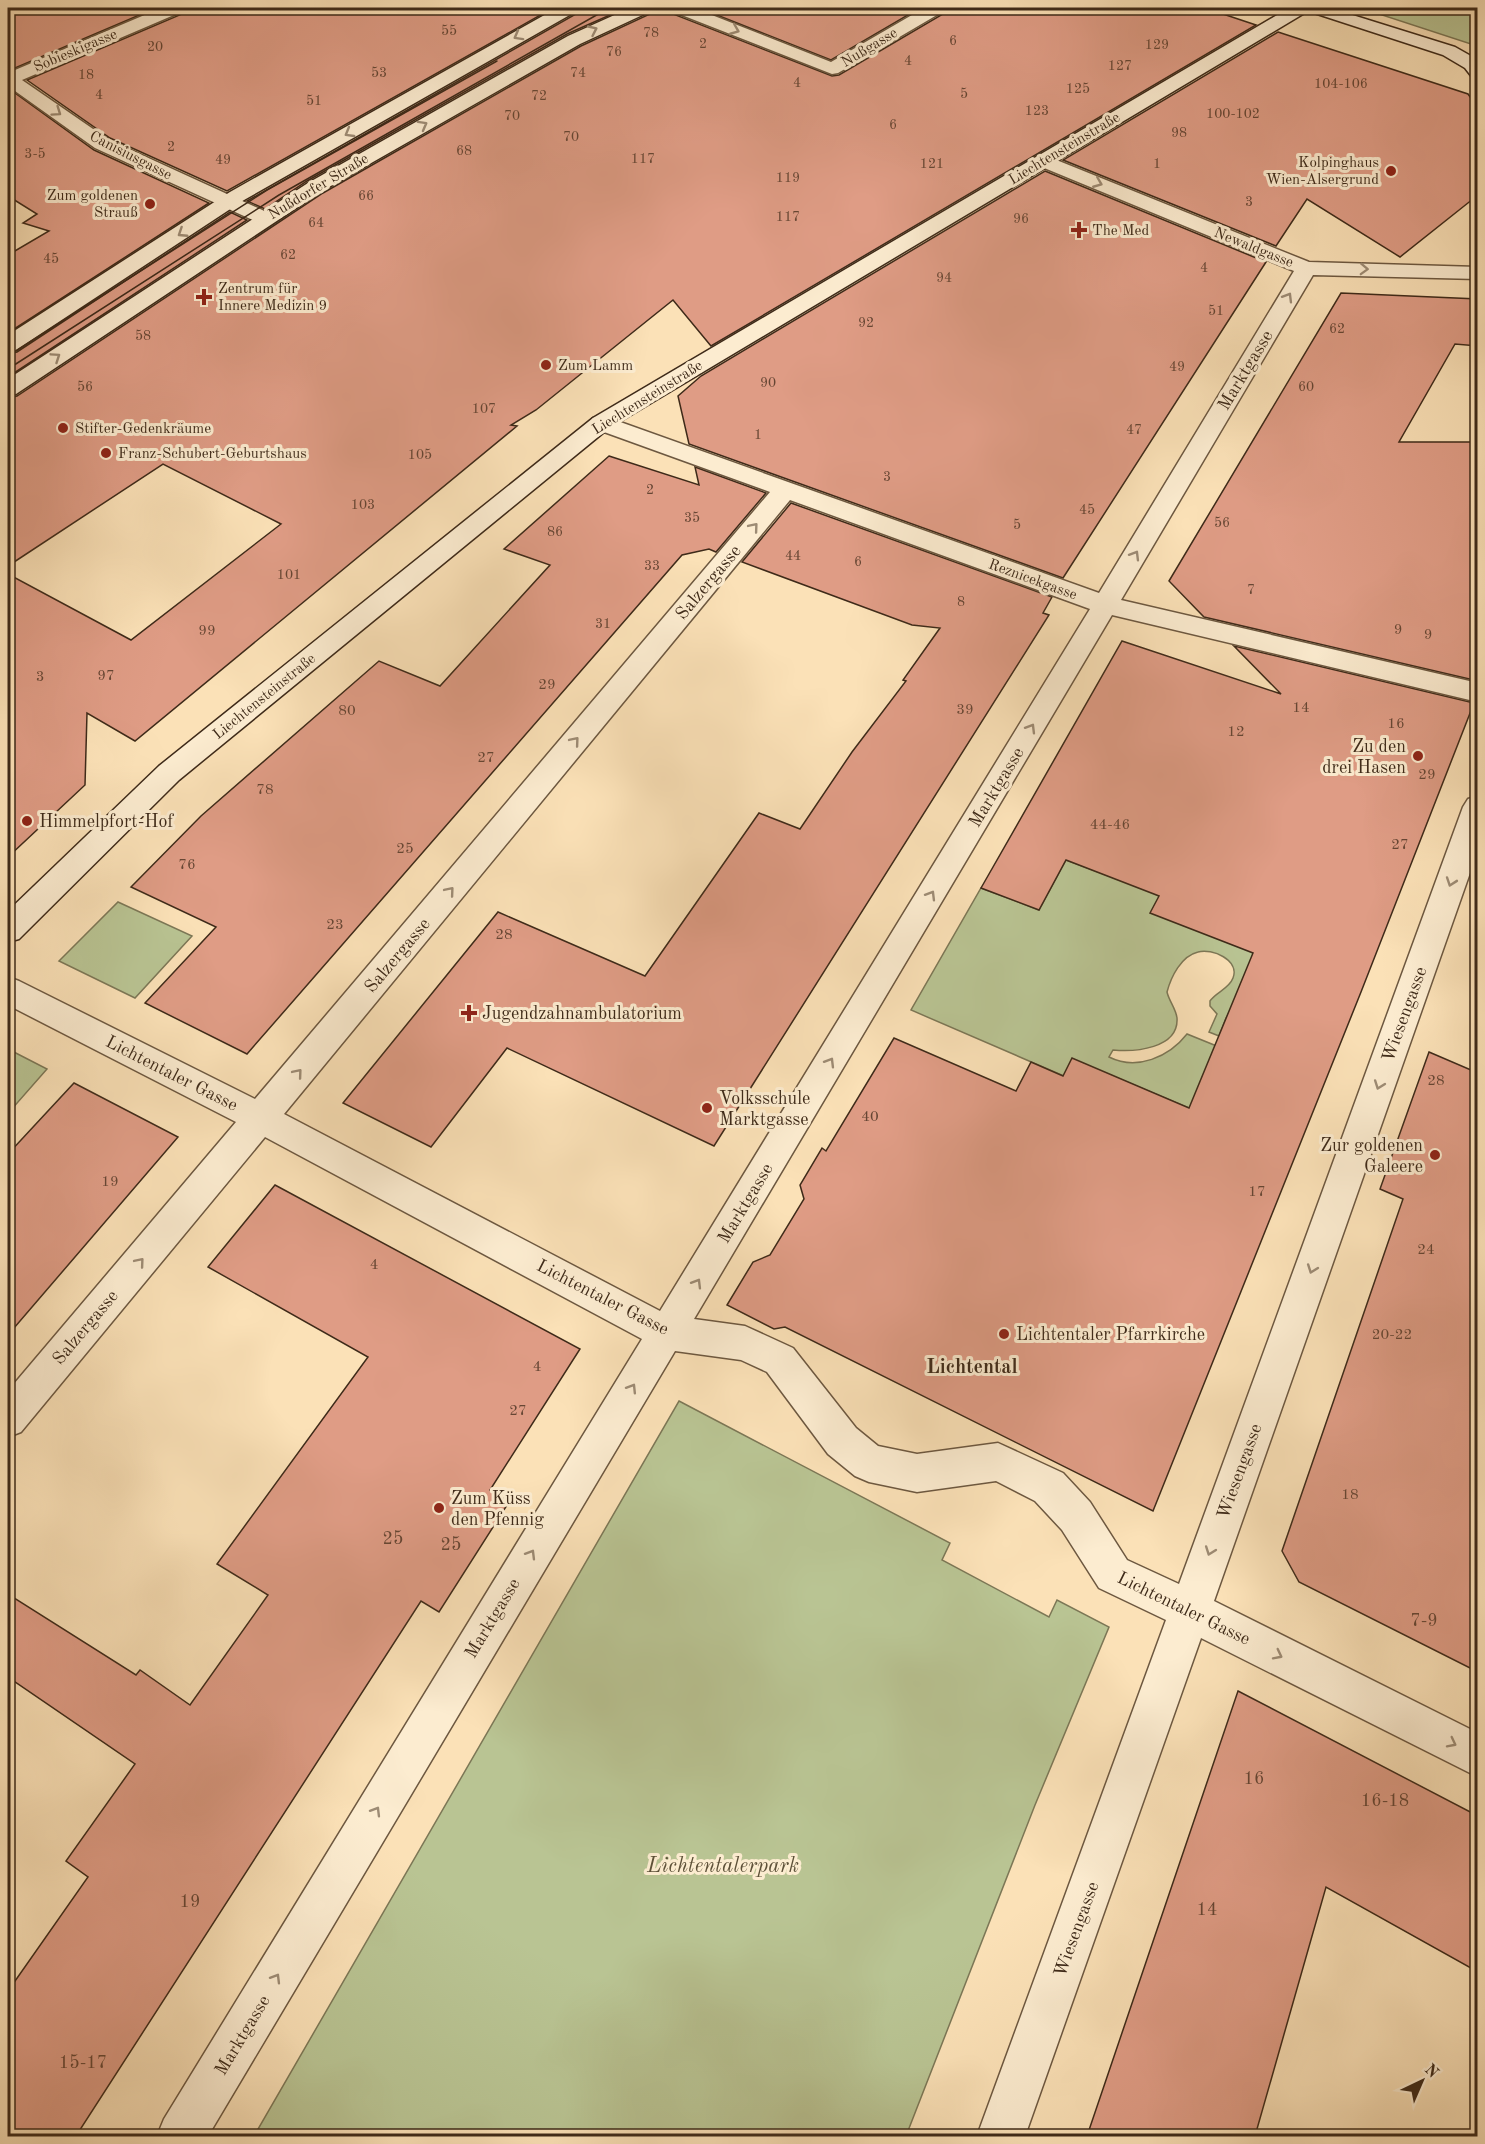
<svg xmlns="http://www.w3.org/2000/svg" width="1485" height="2144" font-family="'Old Standard TT',serif">
<style>
.green{fill:#b9c493;stroke:#7c7756;stroke-width:1.5}
.building{fill:#df9c85;stroke:#3e2a19;stroke-width:1.5}
.lines{fill:none;stroke-linecap:round;stroke-linejoin:round}
.street-casing{stroke:#6d5840;stroke-width:3}
.secondary-casing{stroke:#3e2a19;stroke-width:3}
.street{fill:#fcecd0;fill-rule:evenodd}
.secondary{fill:#fcecd0;fill-rule:evenodd}
.tram{stroke:#3e2a19;stroke-width:1.5}
.oneway{stroke:#9d8b74}
.poi-dot{fill:#8f2418;stroke:#fcecd0;stroke-width:2}
.labels{text-anchor:middle;stroke-width:6;stroke-linejoin:round;paint-order:stroke}
.far-number-label{font-size:14px;fill:#664634}
.far-street-label{font-size:15px;fill:#3e2a19;stroke:#fcecd0}
.far-poi-label{font-size:15px;fill:#3e2a19;stroke:#fcecd0;text-anchor:start}
.number-label{font-size:15px;fill:#664634}
.street-label{font-size:18px;fill:#3e2a19;stroke:#fcecd0}
.poi-label{font-size:18px;fill:#3e2a19;stroke:#fcecd0;text-anchor:start}
.near-number-label{font-size:18px;fill:#664634}
.neighbourhood-label{font-size:20px;font-weight:bold;fill:#3e2a19;stroke:#fcecd0}
.near-park-label{font-size:21px;font-style:italic;fill:#5d5038;stroke:#fcecd0}
</style>
<rect width="100%" height="100%" fill="#fbe1b7"/>
<filter id="stains"><feTurbulence type="fractalNoise" baseFrequency=".00333" numOctaves="4"/><feColorMatrix values="0 0 0 0 .2 0 0 0 0 .09 0 0 0 0 .02 0 0 0 .5 -.17"/></filter>
<radialGradient id="worn" r=".72"><stop offset=".6" stop-color="#630" stop-opacity="0"/><stop offset="1" stop-color="#630" stop-opacity=".3"/></radialGradient>
<g class="green">
<path d="M1376,8H1477V46L1376,13Z"/>
<path d="M1066,860L1184,904L1265,955L1226,1018L1219,1036L1209,1032L1217,1014L1210,1006V1001C1216,992 1229,989 1233,978C1240,960 1212,948 1198,952C1181,956 1171,977 1167,992C1169,1001 1176,1009 1177,1018C1179,1049 1134,1052 1113,1050L1109,1057C1137,1071 1169,1057 1187,1034L1224,1049L1196,1111L1103,1072L1094,1089L911,1010L981,888L1039,910Z"/>
<path d="M118,902L192,936L135,998L59,961Z"/>
<path d="M8,1049L47,1069L11,1110L8,1109Z"/>
<path d="M679,1401L950,1543L942,1560L1049,1617L1057,1600L1109,1627L1035,1805L906,2136H254Z"/>
</g>
<g class="building">
<path d="M8,8H156L8,71Z"/>
<path d="M186,8H553L227,191L110,138L27,80L182,14Z"/>
<path d="M580,8H626L567,34L307,181L265,209L247,201L576,14Z"/>
<path d="M654,8H669L673,14L832,76L839,75L943,14L947,8H1205L1256,25L711,346L673,300L536,410L511,425L517,426L135,741L87,713L85,785L8,857V574L131,640L281,524L163,464L8,566V398L17,396L323,193L581,46L650,14Z"/>
<path d="M699,8H920L831,60Z"/>
<path d="M1278,32L1468,94L1478,108V195L1400,257L1307,199L1276,246L1063,160Z"/>
<path d="M8,88L94,150L209,203L8,333V255L49,231L23,223L37,214L8,196Z"/>
<path d="M1045,171L1266,262L1063,578L689,444L678,396L701,376Z"/>
<path d="M230,212L247,220L8,377V354L17,352Z"/>
<path d="M1341,293L1478,299V346L1455,344L1399,442H1478V681L1204,617L1169,581Z"/>
<path d="M609,456L699,485L695,467L766,493L716,552L709,549L682,555L247,1054L145,1003L216,927L131,887L201,816L379,661L440,686L550,565L504,549Z"/>
<path d="M791,503L1052,597L1043,613L1049,615L714,1146L507,1048L431,1147L343,1103L498,912L645,976L759,813L800,829L852,752L906,681L903,680L940,628L912,625L742,562Z"/>
<path d="M1122,641L1281,694L1234,646L1474,703L1361,992L1153,1511L785,1327L774,1329L727,1305L753,1262L770,1255L804,1199L800,1185L822,1148L826,1151L894,1038L1016,1091L1031,1062L1063,1076L1072,1058L1189,1108L1253,953L1150,913L1159,896L1066,860L1039,910L981,888Z"/>
<path d="M1429,1052L1478,1073V1672L1299,1582L1282,1551L1403,1199L1380,1189Z"/>
<path d="M74,1083L178,1137L8,1335V1154Z"/>
<path d="M275,1185L580,1349L490,1490L509,1502L439,1612L421,1601L76,2136H8V1991L88,1877L66,1861L135,1764L8,1677V1594L136,1675L140,1670L190,1705L268,1595L217,1564L368,1357L208,1267Z"/>
<path d="M1238,1691L1478,1816V1972L1326,1887L1255,2136H1087Z"/>
</g>
<g class="lines">
<defs>
<g id="street">
<path d="M161,8H184L181,12L22,80L109,140L271,214L274,218L271,222H257L95,148L8,86V73Z"/>
<path d="M671,8H694L831,62L924,8H945L942,12L838,73L832,74L674,12Z"/>
<path d="M1044,155L1309,262L1478,267V279L1313,275L1121,600L1478,683V702L1112,615L694,1319L745,1326L793,1348L856,1428L878,1446L917,1454L998,1443L1063,1473L1090,1502L1127,1560L1179,1584L1463,807L1468,799L1478,796V850L1214,1601L1478,1733V1777L1201,1638L1025,2136H977L1166,1620L1099,1588L1062,1530L1035,1501L996,1481L917,1492L869,1482L855,1476L828,1454L767,1372L741,1360L675,1351L208,2136H157L164,2119L642,1339L265,1137L21,1432L8,1437V1391L236,1122L8,1005V977L19,981L255,1099L770,492L593,428L589,423L593,418L601,416L609,418L1099,593L1294,271L1037,165L1034,161L1037,157ZM790,500L1090,609L660,1311L284,1114Z"/>
</g>
<g id="secondary">
<path d="M557,8H578L575,12L244,200L16,350L8,352V335L230,192Z"/>
<path d="M630,8H652L649,12L580,44L322,191L16,394L8,396V379L308,183L568,36Z"/>
<path d="M1289,8H1330L1455,47L1478,60V78L1472,77L1465,68L1443,55L1308,11L609,428L179,780L19,939L8,942V911L159,766L593,418Z"/>
</g>
</defs>
<use href="#street" class="street-casing"/>
<use href="#secondary" class="secondary-casing"/>
<use href="#street" class="street"/>
<use href="#secondary" class="secondary"/>
<g class="tram">
<path d="M8,356L267,190L497,61"/>
<path d="M8,369L279,195L609,8"/>
</g>
</g>
<defs><path id="oneway-chevron" d="M-2-3.5L2.5 0L-2 3.5" fill="none" stroke-width="1.6" stroke-linecap="round" stroke-linejoin="round" transform="scale(1.5)"/></defs>
<g class="oneway">
<use href="#oneway-chevron" transform="translate(593 30) rotate(-25)"/>
<use href="#oneway-chevron" transform="translate(735 30) rotate(22)"/>
<use href="#oneway-chevron" transform="translate(518 36) rotate(151)"/>
<use href="#oneway-chevron" transform="translate(57 112) rotate(35)"/>
<use href="#oneway-chevron" transform="translate(423 125) rotate(-29)"/>
<use href="#oneway-chevron" transform="translate(349 133) rotate(150)"/>
<use href="#oneway-chevron" transform="translate(1098 183) rotate(22)"/>
<use href="#oneway-chevron" transform="translate(182 233) rotate(147)"/>
<use href="#oneway-chevron" transform="translate(1364 269) rotate(2)"/>
<use href="#oneway-chevron" transform="translate(1288 297) rotate(-59)"/>
<use href="#oneway-chevron" transform="translate(56 357) rotate(-34)"/>
<use href="#oneway-chevron" transform="translate(754 527) rotate(-50)"/>
<use href="#oneway-chevron" transform="translate(1135 555) rotate(-59)"/>
<use href="#oneway-chevron" transform="translate(1031 728) rotate(-59)"/>
<use href="#oneway-chevron" transform="translate(575 741) rotate(-50)"/>
<use href="#oneway-chevron" transform="translate(1451 882) rotate(109)"/>
<use href="#oneway-chevron" transform="translate(450 891) rotate(-50)"/>
<use href="#oneway-chevron" transform="translate(931 895) rotate(-59)"/>
<use href="#oneway-chevron" transform="translate(830 1062) rotate(-59)"/>
<use href="#oneway-chevron" transform="translate(298 1073) rotate(-50)"/>
<use href="#oneway-chevron" transform="translate(1379 1085) rotate(110)"/>
<use href="#oneway-chevron" transform="translate(140 1262) rotate(-50)"/>
<use href="#oneway-chevron" transform="translate(1312 1269) rotate(110)"/>
<use href="#oneway-chevron" transform="translate(697 1283) rotate(-59)"/>
<use href="#oneway-chevron" transform="translate(632 1388) rotate(-58)"/>
<use href="#oneway-chevron" transform="translate(1210 1551) rotate(110)"/>
<use href="#oneway-chevron" transform="translate(531 1554) rotate(-59)"/>
<use href="#oneway-chevron" transform="translate(1278 1655) rotate(27)"/>
<use href="#oneway-chevron" transform="translate(1452 1743) rotate(27)"/>
<use href="#oneway-chevron" transform="translate(376 1811) rotate(-59)"/>
<use href="#oneway-chevron" transform="translate(276 1978) rotate(-59)"/>
</g>
<g class="poi-dot">
<circle cx="1391" cy="171" r="6"/>
<circle cx="150" cy="204" r="6"/>
<path d="M1076 221h6v6h6v6h-6v6h-6v-6h-6v-6h6z"/>
<path d="M201 288h6v6h6v6h-6v6h-6v-6h-6v-6h6z"/>
<circle cx="546" cy="365" r="6"/>
<circle cx="63" cy="428" r="6"/>
<circle cx="106" cy="453" r="6"/>
<circle cx="1418" cy="756" r="6"/>
<circle cx="27" cy="821" r="6"/>
<path d="M466 1004h6v6h6v6h-6v6h-6v-6h-6v-6h6z"/>
<circle cx="707" cy="1108" r="6"/>
<circle cx="1435" cy="1155" r="6"/>
<circle cx="1004" cy="1334" r="6"/>
<circle cx="439" cy="1508" r="6"/>
</g>
<g class="labels">
<g class="far-number-label">
<text x="449" y="35">55</text>
<text x="651" y="37">78</text>
<text x="953" y="45">6</text>
<text x="703" y="48">2</text>
<text x="1157" y="49">129</text>
<text x="155" y="51">20</text>
<text x="614" y="56">76</text>
<text x="908" y="65">4</text>
<text x="1120" y="70">127</text>
<text x="379" y="77">53</text>
<text x="578" y="77">74</text>
<text x="86" y="79">18</text>
<text x="797" y="87">4</text>
<text x="1341" y="88">104-106</text>
<text x="1078" y="93">125</text>
<text x="964" y="98">5</text>
<text x="99" y="99">4</text>
<text x="539" y="100">72</text>
<text x="314" y="105">51</text>
<text x="1037" y="115">123</text>
<text x="1233" y="118">100-102</text>
<text x="512" y="120">70</text>
<text x="893" y="129">6</text>
<text x="1179" y="137">98</text>
<text x="571" y="141">70</text>
<text x="171" y="151">2</text>
<text x="464" y="155">68</text>
<text x="35" y="158">3-5</text>
<text x="643" y="163">117</text>
<text x="223" y="164">49</text>
<text x="932" y="168">121</text>
<text x="1157" y="168">1</text>
<text x="788" y="182">119</text>
<text x="366" y="200">66</text>
<text x="1249" y="206">3</text>
<text x="788" y="221">117</text>
<text x="1021" y="223">96</text>
<text x="316" y="227">64</text>
<text x="288" y="259">62</text>
<text x="51" y="263">45</text>
<text x="1204" y="272">4</text>
<text x="944" y="282">94</text>
<text x="1216" y="315">51</text>
<text x="866" y="327">92</text>
<text x="1337" y="333">62</text>
<text x="143" y="340">58</text>
<text x="1177" y="371">49</text>
<text x="768" y="387">90</text>
<text x="85" y="391">56</text>
<text x="1306" y="391">60</text>
<text x="484" y="413">107</text>
<text x="1134" y="434">47</text>
<text x="758" y="439">1</text>
<text x="420" y="459">105</text>
<text x="887" y="481">3</text>
<text x="650" y="494">2</text>
<text x="363" y="509">103</text>
<text x="1087" y="514">45</text>
<text x="692" y="522">35</text>
<text x="1222" y="527">56</text>
<text x="1017" y="529">5</text>
<text x="555" y="536">86</text>
<text x="793" y="560">44</text>
<text x="858" y="566">6</text>
<text x="652" y="570">33</text>
<text x="289" y="579">101</text>
<text x="1251" y="594">7</text>
<text x="961" y="606">8</text>
<text x="603" y="628">31</text>
</g>
<g class="far-street-label">
<text transform="translate(869 47) rotate(-31)" y="5">Nußgasse</text>
<text transform="translate(75 50) rotate(-23)" y="5">Sobieskigasse</text>
<text transform="translate(1064 148) rotate(-31)" y="5">Liechtensteinstraße</text>
<text transform="translate(131 155) rotate(27)" y="5">Canisiusgasse</text>
<text transform="translate(318 186) rotate(-31)" y="5">Nußdorfer Straße</text>
<text transform="translate(1254 247) rotate(22)" y="5">Newaldgasse</text>
<text transform="translate(647 397) rotate(-32)" y="5">Liechtensteinstraße</text>
<text transform="translate(1033 579) rotate(20)" y="5">Reznicekgasse</text>
<text transform="translate(264 696) rotate(-39)" y="5">Liechtensteinstraße</text>
</g>
<g class="far-poi-label">
<text x="1379" y="167" text-anchor="end">Kolpinghaus<tspan x="1379" dy="17">Wien-Alsergrund</tspan></text>
<text x="138" y="200" text-anchor="end">Zum goldenen<tspan x="138" dy="17">Strauß</tspan></text>
<text x="1092" y="235">The Med</text>
<text x="218" y="293">Zentrum für<tspan x="218" dy="17">Innere Medizin 9</tspan></text>
<text x="558" y="370">Zum Lamm</text>
<text x="75" y="433">Stifter-Gedenkräume</text>
<text x="118" y="458">Franz-Schubert-Geburtshaus</text>
</g>
<g class="number-label">
<text x="1398" y="634">9</text>
<text x="207" y="635">99</text>
<text x="1428" y="639">9</text>
<text x="106" y="680">97</text>
<text x="40" y="681">3</text>
<text x="547" y="689">29</text>
<text x="1301" y="712">14</text>
<text x="965" y="714">39</text>
<text x="347" y="715">80</text>
<text x="1396" y="728">16</text>
<text x="1236" y="736">12</text>
<text x="486" y="762">27</text>
<text x="1427" y="779">29</text>
<text x="265" y="794">78</text>
<text x="1110" y="829">44-46</text>
<text x="1400" y="849">27</text>
<text x="405" y="853">25</text>
<text x="187" y="869">76</text>
<text x="335" y="929">23</text>
<text x="504" y="939">28</text>
<text x="1436" y="1085">28</text>
<text x="870" y="1121">40</text>
<text x="110" y="1186">19</text>
<text x="1257" y="1196">17</text>
<text x="1426" y="1254">24</text>
<text x="374" y="1269">4</text>
<text x="1392" y="1339">20-22</text>
<text x="537" y="1371">4</text>
<text x="518" y="1415">27</text>
<text x="1350" y="1499">18</text>
</g>
<g class="street-label">
<text transform="translate(1245 370) rotate(-59)" y="6">Marktgasse</text>
<text transform="translate(708 582) rotate(-50)" y="6">Salzergasse</text>
<text transform="translate(996 787) rotate(-59)" y="6">Marktgasse</text>
<text transform="translate(397 955) rotate(-50)" y="6">Salzergasse</text>
<text transform="translate(1404 1014) rotate(-70)" y="6">Wiesengasse</text>
<text transform="translate(172 1073) rotate(27)" y="6">Lichtentaler Gasse</text>
<text transform="translate(745 1203) rotate(-59)" y="6">Marktgasse</text>
<text transform="translate(603 1297) rotate(27)" y="6">Lichtentaler Gasse</text>
<text transform="translate(85 1327) rotate(-50)" y="6">Salzergasse</text>
<text transform="translate(1239 1471) rotate(-70)" y="6">Wiesengasse</text>
<text transform="translate(1184 1608) rotate(26)" y="6">Lichtentaler Gasse</text>
<text transform="translate(492 1618) rotate(-59)" y="6">Marktgasse</text>
<text transform="translate(1076 1929) rotate(-70)" y="6">Wiesengasse</text>
<text transform="translate(242 2035) rotate(-59)" y="6">Marktgasse</text>
</g>
<g class="poi-label">
<text x="1406" y="752" text-anchor="end">Zu den<tspan x="1406" dy="21">drei Hasen</tspan></text>
<text x="39" y="827">Himmelpfort-Hof</text>
<text x="482" y="1019">Jugendzahnambulatorium</text>
<text x="719" y="1104">Volksschule<tspan x="719" dy="21">Marktgasse</tspan></text>
<text x="1423" y="1151" text-anchor="end">Zur goldenen<tspan x="1423" dy="21">Galeere</tspan></text>
<text x="1016" y="1340">Lichtentaler Pfarrkirche</text>
<text x="451" y="1504">Zum Küss<tspan x="451" dy="21">den Pfennig</tspan></text>
</g>
<g class="near-number-label">
<text x="393" y="1544">25</text>
<text x="451" y="1550">25</text>
<text x="1424" y="1626">7-9</text>
<text x="1254" y="1784">16</text>
<text x="1385" y="1806">16-18</text>
<text x="190" y="1907">19</text>
<text x="1207" y="1915">14</text>
<text x="83" y="2068">15-17</text>
</g>
<g class="neighbourhood-label">
<text x="972" y="1373">Lichtental</text>
</g>
<g class="near-park-label">
<text x="723" y="1872">Lichtentalerpark</text>
</g>
</g>
<rect width="1485" height="2144" fill="none" stroke="#fbe1b7" stroke-width="30"/>
<rect x="9" y="9" width="1467" height="2126" fill="none" stroke="#3e2a19" stroke-width="3"/>
<rect x="15" y="15" width="1455" height="2114" fill="none" stroke="#3e2a19" stroke-width="1.5"/>
<g transform="translate(1422 2081) rotate(44)" stroke="#fcecd0" stroke-width="4.5" paint-order="stroke">
<path d="M0-4.5L10 22L0 15L-10 22Z" fill="#3e2a19"/>
<text y="-9" font-size="16" font-weight="bold" text-anchor="middle" fill="#3e2a19">N</text>
</g>
<rect width="100%" height="100%" filter="url(#stains)"/>
<rect width="100%" height="100%" fill="url(#worn)"/>
</svg>
